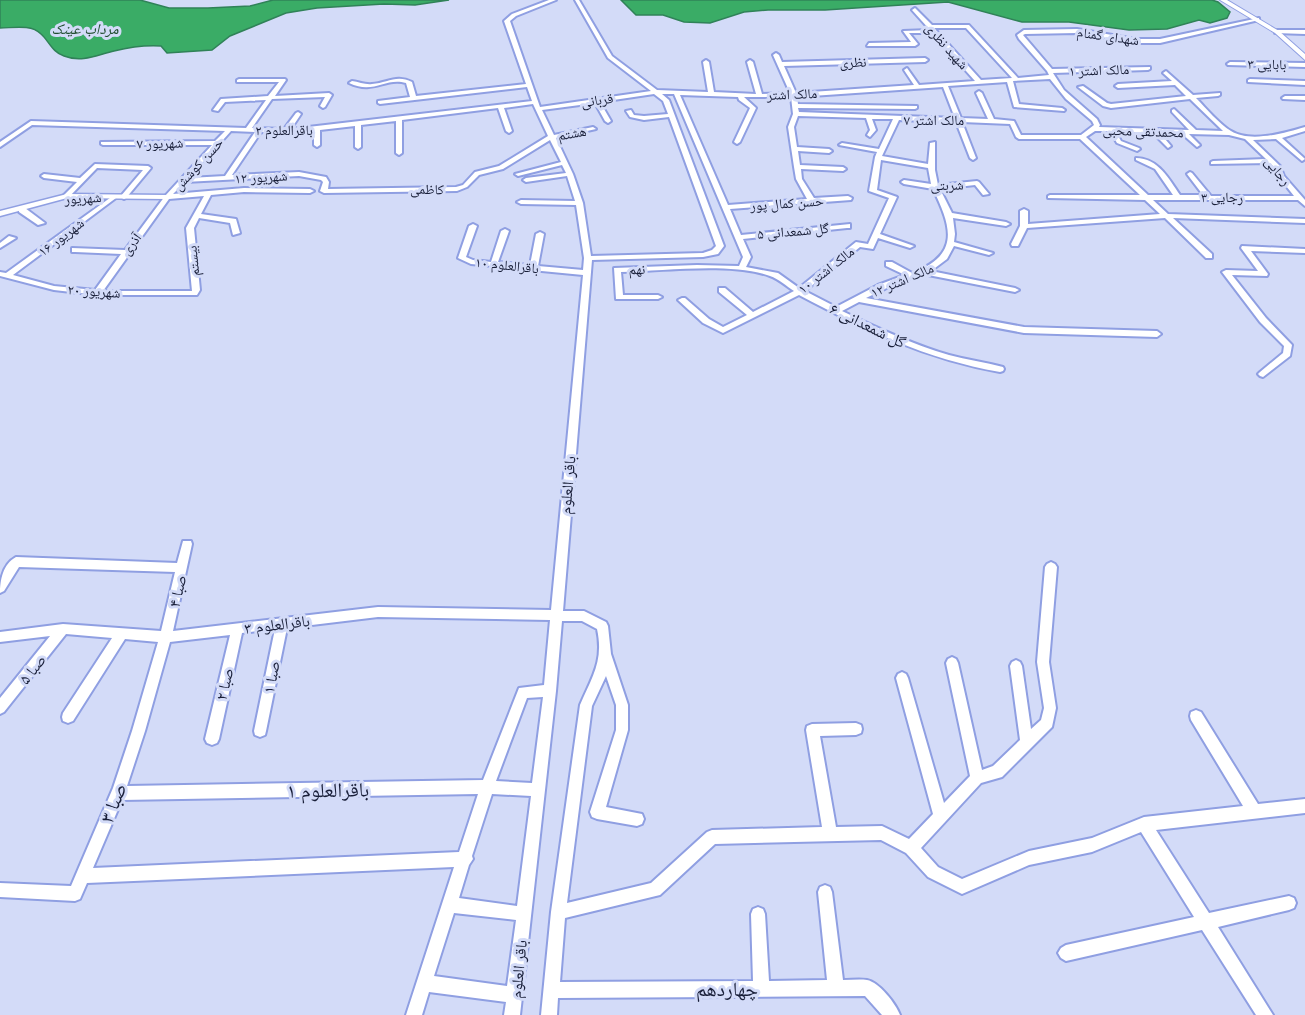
<svg xmlns="http://www.w3.org/2000/svg" width="1305" height="1015" font-family="Raleway,'Noto Naskh Arabic',sans-serif">
<style>
.water{fill:#3aac66;stroke:#308258;stroke-width:1.5}
.lines{fill:none;stroke-linecap:round;stroke-linejoin:round}
.minor-casing{stroke:#8f9fe2;stroke-width:4}
.tertiary-casing{stroke:#8f9fe2;stroke-width:3}
.secondary-casing{stroke:#8f9fe2;stroke-width:2}
.minor{fill:#fff;fill-rule:evenodd}
.tertiary{fill:#fff;fill-rule:evenodd}
.secondary{fill:#fff;fill-rule:evenodd}
.labels{text-anchor:middle;stroke-width:6;stroke-linejoin:round;paint-order:stroke}
.far-street-label{font-size:14px;fill:#191f39;stroke:#d3dbf8}
.far-water-label{font-size:15px;font-style:italic;fill:#224e31;stroke:#d3dbf8}
.street-label{font-size:16px;fill:#191f39;stroke:#d3dbf8}
.near-street-label{font-size:20px;fill:#191f39;stroke:#d3dbf8}
</style>
<rect width="100%" height="100%" fill="#d3dbf8"/>
<g class="water">
<path d="M0,0H140L169,8H208L250,6L273,0H449L415,5L384,4L317,8L286,13L230,36L212,50L167,53L161,46C145,45 130,47 114,51C97,55 82,63 64,56C52,52 49,41 41,34C31,24 13,28 0,28Z"/>
<path d="M621,0H1212L1218,2L1230,12L1227,18L1210,23L1199,20L1167,29L1129,30L1069,22H1022L948,2L825,10H768L744,12L710,23L684,22L663,15H636Z"/>
</g>
<g class="lines">
<defs>
<g id="minor">
<path d="M549,0H556L516,16L510,21L540,107L651,91L608,58L575,0H579L612,56L657,90L708,92L703,62L706,60L709,62L714,92L756,94L747,62L750,60L753,62L762,94L790,93L773,55L776,53L779,55L782,62L925,58L928,60L925,62L784,66L796,93L914,85L904,70L907,68L919,85L975,81L932,33H909L918,44L915,46H867L869,43L911,42L903,31L930,30L912,10L915,8L932,25H969L1018,78L1049,75L1047,71L1019,39L1017,35L1024,30L1077,29L1136,39H1160L1259,18V20L1160,43H1136L1077,33L1025,34L1023,35L1052,69L1150,67V69L1148,70L1053,73L1064,90L1097,119L1100,125L1099,127L1189,130L1172,112V110L1174,109L1196,130L1223,131L1190,99L1111,108L1103,106L1078,87L1083,86L1107,103L1111,104L1186,96L1175,85L1118,88L1115,86L1118,84L1172,81L1163,73L1166,71L1193,95L1220,93V95L1218,96L1196,98C1206,108 1219,124 1231,131C1250,143 1285,133 1305,127V131L1282,138L1304,158L1305,159L1302,161L1276,139L1253,140L1280,166L1284,176L1305,200V206L1298,200H1153L1168,214L1305,219V223L1173,218L1212,254V258H1206L1165,218L1027,228L1018,246H1012L1011,244L1020,226V211L1024,209L1028,211V224L1160,214L1145,200L1048,198V196L1050,195H1140L1080,139H1019L1016,137L1010,124L962,122L976,158L973,160L970,158L956,122L899,120L882,156L928,164L930,143L935,142V170L938,185L977,181L979,182L989,194L983,195L975,185L940,189L952,213L1006,222L1010,224L1006,226L953,218L955,234L954,242L993,253L989,255L954,246L947,259L931,271L1015,288L1019,290L1015,292L923,274L891,286L866,298L1024,327L1157,331L1161,334L1157,337L1024,333L859,302L842,311C877,328 912,344 949,355C967,360 985,362 1003,367L1004,369L1003,371L1000,372C926,359 865,330 799,295L723,333L703,323L678,300L682,298H685L709,319L723,327L747,315L719,292V288H725L753,312L794,291C786,286 779,279 770,276C731,262 664,271 621,272L623,295H658L662,297L658,299H616L614,268L697,265L739,266L743,257L674,94H662L669,100L724,246L718,254L703,257L592,260L563,611H584L606,622L608,626L611,654L628,705V730L606,807L642,814L644,819L642,824L637,826L597,819L592,817L590,812L616,730V705L606,676L592,706L567,903L651,883L707,832L712,830L822,827L806,730L807,726L812,724L856,723L861,725L862,729L861,733L856,735L820,736L836,827L882,826L909,839L933,814L896,678L898,674L902,672L906,674L908,678L944,803L970,776L946,663L948,659L952,657L956,659L958,663L982,770L993,766L1020,740L1010,666L1012,662L1016,660L1020,662L1022,666L1031,729L1041,720L1044,708L1037,662L1045,567L1047,564L1051,562L1055,564L1057,567L1049,662L1056,708L1052,727L1002,777L981,783L921,848L938,867L962,879L1029,851L1092,838L1144,817L1243,806L1191,720L1190,716L1191,712L1196,710L1201,712L1258,804L1305,799V813L1156,830L1209,913L1289,896L1294,898L1296,903L1294,908L1289,910L1218,927L1273,1015H1256L1202,930L1066,961L1061,958L1058,953L1061,948L1066,945L1194,917L1141,832L1092,852L1029,865L962,894L928,877L906,853L881,840L715,844L660,895L565,918L560,982L753,981L751,914L753,909L758,907L763,909L765,914L769,981L827,980L818,892L820,887L825,885L830,887L832,892L843,980C851,980 860,979 867,980C879,982 896,1004 900,1015H882L865,996L558,998L557,1015H541L551,912L580,705C592,677 604,661 597,629L582,621H562L556,691L520,1015H504L506,1002L429,992L422,1015H406L454,867L87,883L80,899L75,901L0,897V883L71,886L113,788L132,731L158,642L125,639L73,721L68,723L63,721L62,717L63,713L112,638L66,634L4,712L0,714V698L50,636L0,642V632L63,624L161,631L175,572L19,567L4,591L0,593C0,580 3,564 16,557L177,563L183,541H191L192,544L173,631L378,607L551,610L583,275L471,264L458,258L469,226L473,224L477,226L466,257L473,260L491,262L501,231L505,229L509,231L498,262L530,265L536,234L540,232L544,234L538,266L583,270L584,258L576,205L521,204L517,202L521,200L575,201L567,176L526,182L523,180L526,178L566,173L562,165L518,176L515,174L561,162L550,140L503,169L479,175L467,187L457,191L324,193L320,191L323,182L321,180L299,176L185,182L173,194L244,188L310,189L314,191L310,193L244,192L211,195L201,214L236,219L240,233L233,235L230,223L199,218L194,228L200,290L197,295H97L54,290L0,276V272L6,273L114,195L118,197L116,198L13,275L54,286L95,290L121,254L75,252H72V248L125,250L165,196L212,145H103L101,144V142L215,141L225,131L32,125L0,147V142L31,121L246,128L266,100L225,102L218,111L213,110L221,99L268,96L279,82H237V80L239,79H285L286,80L275,96L329,93L332,95L325,107L323,108L320,106L325,97L272,99L252,128L284,129L296,113L298,112L301,114L291,129L532,101L527,87L380,104L378,103V101L410,97L406,83C385,77 374,95 349,83L352,81C359,82 366,85 372,84C387,83 397,74 412,82L416,96L526,84L504,21L512,14ZM934,28H966L1012,78L981,80ZM1050,79L1066,99L1092,121L1094,125L1081,135H1021L1014,121L994,119L982,93L979,91L976,93L988,119L961,118L948,86L1007,82L1014,107L1064,111L1065,110L1062,108L1019,104L1013,81ZM943,87L955,118L799,112L798,108L915,109L917,108V106L798,104L797,97ZM654,94L663,101L668,114L644,116L634,115L631,110L626,111L630,117L644,120L669,117L716,246L712,250L703,253L591,256L583,203L573,174L556,138L596,129L593,127L554,135L542,110L595,103L605,121L608,123L611,121L600,102ZM680,95L738,97L739,100L750,108L734,142L737,144L740,142L756,108L744,97H791L793,114L788,127L794,167L796,179L807,199L728,205ZM533,104L548,136L499,166L475,172L463,185L456,187L328,189L329,182L326,177L299,172L232,175L261,132L295,133L314,131V145L317,147L320,145V130L355,126V147L358,149L361,147V125L396,121V153L399,155L402,153V120L498,108L506,131L509,133L512,131L504,108ZM798,116L866,118L870,130L867,135L870,137L876,130L872,119H893L879,149L842,143L839,145L877,152L875,157L869,191L889,198L868,244L856,242L799,288L778,273L746,267L751,257L743,239L847,228H850V224L741,235L730,209L851,200L852,198L848,196L814,198L802,179L801,169L843,171L846,169L843,167L800,165L798,151L829,153L832,151L829,149L797,147L794,127ZM231,131L255,132L225,176L189,178ZM1095,131H1110L1117,143L1137,151L1140,149L1139,148L1121,141L1116,132L1153,133L1168,148L1171,146L1160,133H1181L1197,147L1200,145L1189,134L1229,135L1245,139L1266,159L1213,161L1211,162V164L1270,163L1275,168L1279,177L1294,196H1211L1192,173L1190,172L1187,174L1203,195H1180C1169,179 1158,158 1136,158V160L1155,169L1173,195H1148L1086,137ZM881,160L928,168L931,184L904,180L901,182L904,184L933,189C952,228 960,255 912,273L892,262H886V266L905,275L878,285L836,307L805,291L860,247L873,249L878,238L910,248L914,246L880,234L897,197L877,190ZM204,196L186,228L192,291H103L169,199ZM378,617L550,620L544,685L519,688L483,780L127,786L145,731L170,642L230,635L205,739L207,743L212,745L217,743L219,739L242,633L275,629L254,731L255,735L260,737L265,735L266,731L287,628ZM543,697L532,783L496,781L527,698ZM478,794L459,852L93,868L122,800ZM492,794L531,796L517,906L459,898L469,865L473,859L472,856ZM454,913L516,920L507,986L434,976Z"/>
<path d="M1277,30H1305V34L1275,33Z"/>
<path d="M1230,62L1305,63V67L1228,65L1227,64Z"/>
<path d="M1250,79L1305,81V85L1248,82V80Z"/>
<path d="M1285,96H1305V100L1283,99L1282,98Z"/>
<path d="M95,164L148,166L151,168L126,198L124,199L120,197L143,170L97,168L69,197L67,198L63,196L77,182L44,178L41,176L44,174L80,178Z"/>
<path d="M19,208H25L45,223L38,225L19,212Z"/>
<path d="M9,236L16,238L0,248V243Z"/>
<path d="M1242,246L1305,249V253L1251,251L1268,274L1267,276L1232,275L1266,318L1292,345L1290,356L1263,377L1260,376L1258,374L1260,372L1283,353L1284,346L1260,322L1222,272L1226,270L1258,271L1241,248Z"/>
</g>
<path id="tertiary" d="M67,194L167,195L171,197L167,199L67,198L0,216V211Z"/>
<path id="secondary" d="M1220,0H1227L1279,31L1305,54V60L1275,33Z"/>
</defs>
<use href="#minor" class="minor-casing"/>
<use href="#tertiary" class="tertiary-casing"/>
<use href="#secondary" class="secondary-casing"/>
<use href="#minor" class="minor"/>
<use href="#tertiary" class="tertiary"/>
<use href="#secondary" class="secondary"/>
</g>
<g class="labels">
<g class="far-street-label">
<text transform="translate(1108 36) rotate(8)" y="5">شهدای گمنام</text>
<text transform="translate(947 46) rotate(48)" y="5">شهید نظری</text>
<text transform="translate(853 62) rotate(-2)" y="5">نظری</text>
<text transform="translate(1267 64) rotate(1)" y="5">بابایی ۳</text>
<text transform="translate(1099 70) rotate(-2)" y="5">مالک اشتر ۱</text>
<text transform="translate(792 94) rotate(-2)" y="5">مالک اشتر</text>
<text transform="translate(597 100) rotate(-8)" y="5">قربانی</text>
<text x="934" y="125">مالک اشتر ۷</text>
<text x="284" y="135">باقرالعلوم ۲</text>
<text transform="translate(1143 131) rotate(2)" y="5">محمدتقی محبی</text>
<text transform="translate(572 133) rotate(-10)" y="5">هشتم</text>
<text transform="translate(160 143) rotate(-1)" y="5">شهریور ۷</text>
<text transform="translate(198 164) rotate(-47)" y="5">حسن کوشش</text>
<text transform="translate(1278 171) rotate(51)" y="5">رجایی</text>
<text transform="translate(261 177) rotate(-3)" y="5">شهریور ۱۲</text>
<text transform="translate(947 185) rotate(-1)" y="5">شربتی</text>
<text transform="translate(427 189) rotate(1)" y="5">کاظمی</text>
<text x="1222" y="202">رجایی ۳</text>
<text transform="translate(83 198) rotate(-3)" y="5">شهریور</text>
<text transform="translate(787 203) rotate(-4)" y="5">حسن کمال پور</text>
<text transform="translate(793 231) rotate(-5)" y="5">گل شمعدانی ۵</text>
<text transform="translate(61 237) rotate(-37)" y="5">شهریور ۱۶</text>
<text transform="translate(131 244) rotate(-53)" y="5">آذری</text>
<text transform="translate(193 261) rotate(-96)" y="5">بیستم</text>
<text transform="translate(507 265) rotate(6)" y="5">باقرالعلوم ۱۰</text>
<text transform="translate(637 269) rotate(-1)" y="5">نهم</text>
<text transform="translate(826 270) rotate(-38)" y="5">مالک اشتر ۱۰</text>
<text transform="translate(902 280) rotate(-23)" y="5">مالک اشتر ۱۲</text>
<text transform="translate(94 291) rotate(4)" y="5">شهریور ۲۰</text>
</g>
<g class="far-water-label">
<text x="85" y="34">مرداب عینک</text>
</g>
<g class="street-label">
<text transform="translate(868 325) rotate(26)" y="6">گل شمعدانی ۶</text>
<text transform="translate(567 485) rotate(-85)" y="6">باقر العلوم</text>
<text transform="translate(177 591) rotate(-77)" y="6">صبا ۴</text>
<text transform="translate(277 624) rotate(-7)" y="6">باقرالعلوم ۳</text>
<text transform="translate(32 669) rotate(-52)" y="6">صبا ۵</text>
<text transform="translate(271 677) rotate(-79)" y="6">صبا ۱</text>
<text transform="translate(224 684) rotate(-77)" y="6">صبا ۲</text>
<text transform="translate(518 969) rotate(-84)" y="6">باقر العلوم</text>
</g>
<g class="near-street-label">
<text transform="translate(328 790) rotate(-1)" y="7">باقرالعلوم ۱</text>
<text transform="translate(113 803) rotate(-69)" y="7">صبا ۳</text>
<text x="727" y="996">چهاردهم</text>
</g>
</g>
</svg>
